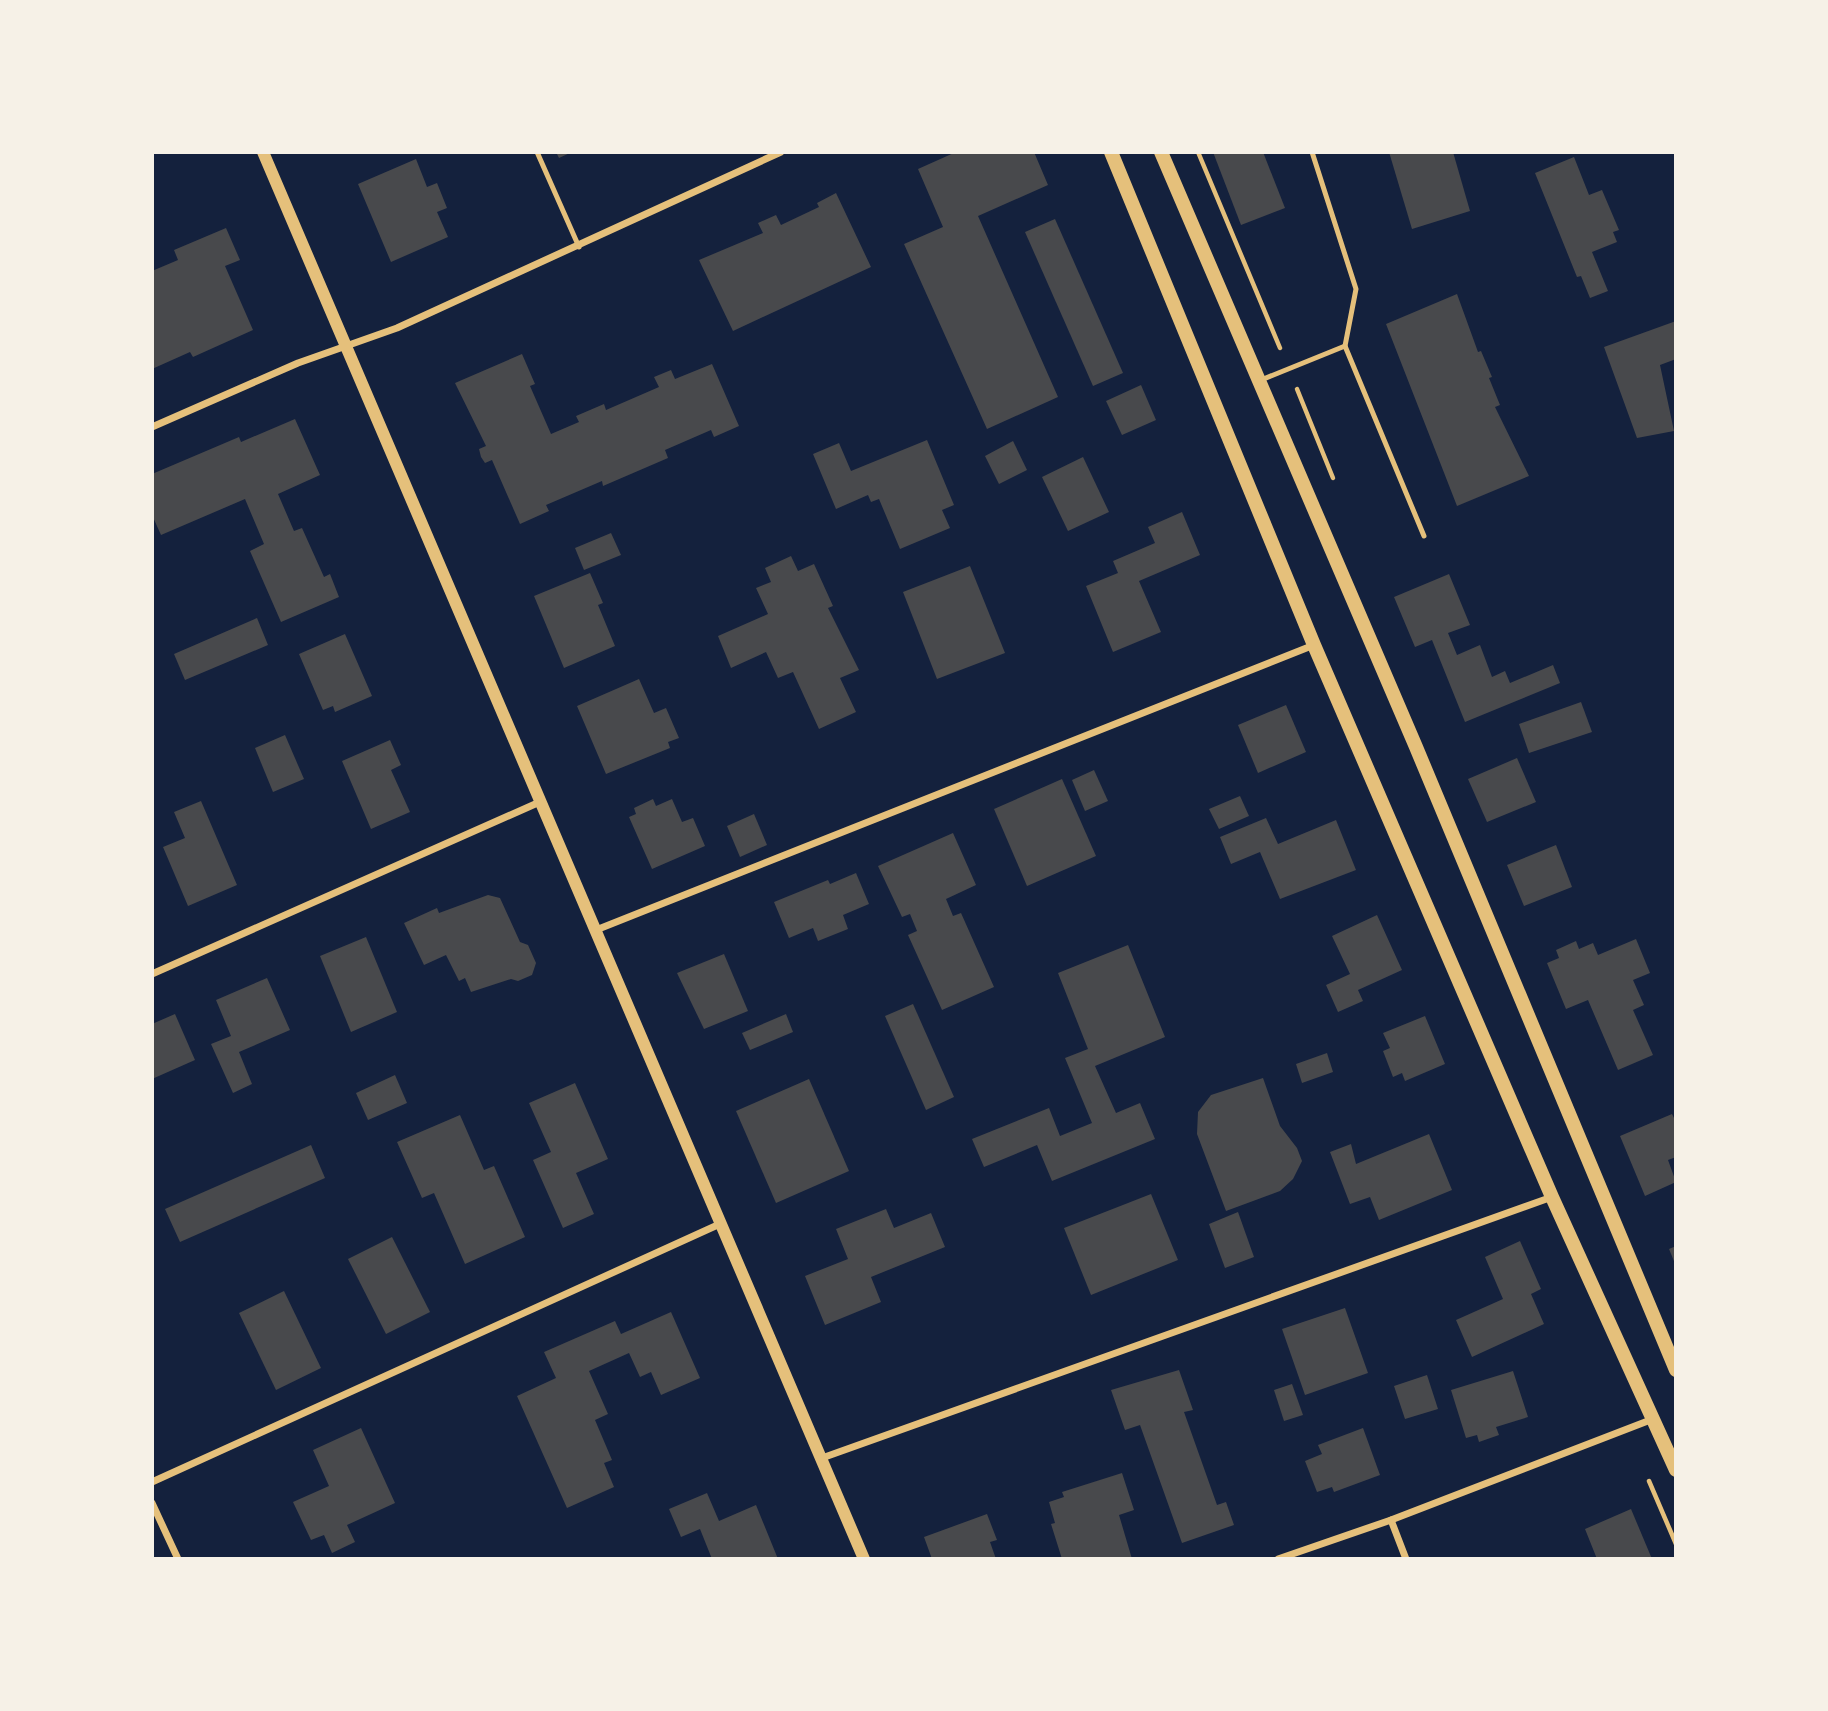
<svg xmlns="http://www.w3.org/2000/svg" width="1828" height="1711" font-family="Rubik,sans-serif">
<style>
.building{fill:#48494c}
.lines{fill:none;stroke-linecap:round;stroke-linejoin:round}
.path{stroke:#e5c07b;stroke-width:4.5}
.service{stroke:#e5c07b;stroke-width:5}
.minor{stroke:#e5c07b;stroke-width:7}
.tertiary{stroke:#e5c07b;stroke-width:12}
.secondary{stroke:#e5c07b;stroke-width:14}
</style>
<rect width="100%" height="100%" fill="#14213d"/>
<g class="building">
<path d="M556,152H572L559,158Z"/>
<path d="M956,152H1034L1048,185L978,216L1058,397L987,429L904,244L943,227L918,169Z"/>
<path d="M1213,152H1263L1285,208L1241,225Z"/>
<path d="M1389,152H1453L1470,211L1412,229Z"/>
<path d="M1574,157L1589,195L1602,190L1619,230L1613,232L1617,242L1592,252L1608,291L1590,298L1581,276L1577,277L1535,173Z"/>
<path d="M416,159L427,187L437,183L447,208L437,212L448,237L391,262L358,184Z"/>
<path d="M836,193L871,267L733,331L699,260L763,233L758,223L776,215L781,225L819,207L817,203Z"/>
<path d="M1055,219L1123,373L1093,386L1025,232Z"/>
<path d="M226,228L240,260L225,266L253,330L193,357L190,352L152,369V271L178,260L174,250Z"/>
<path d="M1457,294L1478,352L1481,351L1492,377L1489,378L1500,405L1495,407L1529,476L1457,506L1386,324Z"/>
<path d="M1676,321V359L1660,365L1674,431L1637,438L1604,347Z"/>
<path d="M522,354L535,384L530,386L551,434L579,422L576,416L604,404L606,410L659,387L654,377L671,370L675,379L712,364L739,426L714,437L711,430L665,450L668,458L603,486L602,481L546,505L549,511L520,524L492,460L485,463L481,457L479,449L486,446L455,383Z"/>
<path d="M1141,385L1156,420L1122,435L1106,401Z"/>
<path d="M295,419L320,475L278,494L294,531L302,528L324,577L330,574L339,597L281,622L250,551L264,544L245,499L161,535L152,515V474L239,437L241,442Z"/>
<path d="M927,440L954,505L942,510L950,528L900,549L879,499L871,502L868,495L836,509L813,454L839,443L851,471Z"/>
<path d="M1013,441L1027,470L999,484L985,456Z"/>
<path d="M1083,457L1109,512L1068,531L1042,477Z"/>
<path d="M1182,512L1200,555L1139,581L1161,632L1113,652L1086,586L1118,573L1113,561L1155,543L1148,527Z"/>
<path d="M611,533L621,555L584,570L575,548Z"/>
<path d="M791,556L798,571L814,564L833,606L828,608L859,670L840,678L856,712L819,729L793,672L778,678L766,652L731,668L718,636L768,614L756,588L771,582L765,568Z"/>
<path d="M970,566L1005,653L937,679L903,592Z"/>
<path d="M590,573L603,603L598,605L615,646L564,668L534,596Z"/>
<path d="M1449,574L1470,625L1448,633L1457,655L1480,645L1492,677L1505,671L1510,683L1553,665L1560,683L1465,722L1432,640L1415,647L1394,597Z"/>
<path d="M257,618L268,645L185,680L174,654Z"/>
<path d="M345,634L372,696L335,712L333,706L323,710L299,654Z"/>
<path d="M639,679L654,713L666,708L679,738L668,742L670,748L606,774L577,706Z"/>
<path d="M1581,702L1592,732L1529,753L1519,724Z"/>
<path d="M1286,705L1306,752L1258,773L1238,725Z"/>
<path d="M285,735L304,779L273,792L255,748Z"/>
<path d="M390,740L401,765L391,770L410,812L371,829L342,761Z"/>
<path d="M1517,758L1536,802L1487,822L1468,779Z"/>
<path d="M1094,770L1108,801L1085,811L1072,780Z"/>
<path d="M1062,779L1096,856L1027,886L994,809Z"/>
<path d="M1240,796L1249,816L1219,829L1209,809Z"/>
<path d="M653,799L656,806L672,799L682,822L693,818L705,846L652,869L629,817L636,814L634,808Z"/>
<path d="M201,801L237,885L188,906L163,847L185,838L174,812Z"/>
<path d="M754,814L767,845L740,857L727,826Z"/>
<path d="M1266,818L1278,844L1336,820L1356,870L1280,899L1260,852L1231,864L1220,837Z"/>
<path d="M953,833L976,885L946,899L953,916L961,913L994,987L942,1010L908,935L917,931L910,914L902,917L878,866Z"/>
<path d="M1556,845L1572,887L1524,906L1507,865Z"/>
<path d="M856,873L869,904L843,915L848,929L818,941L813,928L789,938L774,902L828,880L830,884Z"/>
<path d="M488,895L500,898L520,942L528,945L536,963L532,975L518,981L511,979L471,992L465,978L459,981L446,955L424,965L404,923L437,908L439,913Z"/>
<path d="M1377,915L1402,970L1358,990L1363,1001L1338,1012L1326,985L1350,974L1332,936Z"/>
<path d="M366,937L397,1012L351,1032L320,956Z"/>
<path d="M1636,939L1650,973L1633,980L1644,1005L1633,1010L1653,1055L1618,1070L1588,1000L1566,1009L1547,963L1559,958L1556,950L1576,941L1579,949L1593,943L1598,955Z"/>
<path d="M1128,945L1165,1037L1095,1066L1116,1113L1140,1103L1155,1139L1052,1181L1037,1145L984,1167L972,1139L1049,1108L1060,1136L1092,1123L1065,1058L1088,1049L1058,973Z"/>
<path d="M724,954L748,1011L704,1029L677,973Z"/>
<path d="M267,978L290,1030L239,1052L252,1084L233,1093L211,1044L231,1036L216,1000Z"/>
<path d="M913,1004L954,1097L926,1110L885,1016Z"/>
<path d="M175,1014L195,1060L152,1079V1024Z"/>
<path d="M786,1014L793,1032L750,1050L742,1033Z"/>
<path d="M1425,1016L1445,1064L1405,1081L1402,1073L1393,1077L1383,1051L1390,1048L1383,1033Z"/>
<path d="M1327,1053L1333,1072L1302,1083L1296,1064Z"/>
<path d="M395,1075L407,1103L368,1120L356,1093Z"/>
<path d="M1263,1078L1280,1126L1297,1148L1302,1161L1293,1179L1280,1191L1226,1211L1197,1134L1198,1112L1211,1095Z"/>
<path d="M809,1079L849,1171L776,1203L736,1111Z"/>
<path d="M575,1083L608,1159L576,1173L594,1214L563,1228L533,1160L551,1152L529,1103Z"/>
<path d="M1672,1114L1676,1122V1157L1668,1160L1676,1182L1645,1196L1620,1136Z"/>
<path d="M460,1115L484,1170L494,1166L525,1237L465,1264L434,1193L422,1198L397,1142Z"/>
<path d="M1429,1134L1452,1190L1379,1220L1370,1197L1350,1204L1330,1152L1351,1144L1356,1164Z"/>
<path d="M311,1145L325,1178L180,1242L165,1209Z"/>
<path d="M1151,1194L1178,1260L1091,1295L1064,1228Z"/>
<path d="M886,1209L894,1228L931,1213L945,1247L871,1277L881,1302L825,1325L805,1276L848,1259L836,1229Z"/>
<path d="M1238,1212L1254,1257L1225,1268L1209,1224Z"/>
<path d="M392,1237L430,1312L386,1334L348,1259Z"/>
<path d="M1520,1241L1541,1289L1531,1294L1544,1324L1472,1357L1456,1320L1503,1299L1485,1257Z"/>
<path d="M1676,1246V1266L1669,1249Z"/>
<path d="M284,1291L321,1368L276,1390L239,1313Z"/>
<path d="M1345,1308L1368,1373L1305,1395L1282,1329Z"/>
<path d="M671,1312L700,1378L661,1395L651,1372L640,1377L629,1353L589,1371L608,1414L595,1420L612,1460L604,1463L614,1487L567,1508L517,1396L556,1378L544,1352L615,1321L621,1334Z"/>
<path d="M1179,1370L1193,1410L1184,1412L1217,1505L1226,1502L1234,1525L1182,1543L1140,1425L1125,1430L1111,1390Z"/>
<path d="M1513,1371L1528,1417L1496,1427L1499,1435L1479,1442L1477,1435L1466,1438L1451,1390Z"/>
<path d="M1427,1375L1438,1409L1405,1419L1394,1386Z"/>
<path d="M1292,1384L1303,1415L1284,1421L1274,1390Z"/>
<path d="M361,1428L395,1503L347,1525L355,1542L332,1553L324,1535L311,1540L293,1502L329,1486L313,1450Z"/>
<path d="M1363,1428L1380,1475L1334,1492L1332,1487L1317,1492L1305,1461L1322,1454L1318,1445Z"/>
<path d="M1122,1473L1134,1510L1119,1515L1132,1559H1062L1051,1524L1055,1523L1049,1502L1064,1497L1062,1492Z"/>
<path d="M707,1493L719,1521L756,1505L778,1559H712L700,1529L681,1537L669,1509Z"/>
<path d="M1631,1509L1652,1559H1597L1585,1529Z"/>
<path d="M987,1514L997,1540L990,1542L996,1559H932L924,1537Z"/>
</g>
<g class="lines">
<g class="path">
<path d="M1198,152L1280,348"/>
<path d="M1297,389L1333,478"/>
<path d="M1649,1481L1676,1544"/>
</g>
<g class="service">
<path d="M537,152L579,247"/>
<path d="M1312,152L1356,289L1345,346L1424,536"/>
<path d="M1261,380L1345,346"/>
</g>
<g class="minor">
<path d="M152,427L298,363L397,328L781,152"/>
<path d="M596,930L1314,645"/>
<path d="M152,974L542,801"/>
<path d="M822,1458L1552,1197"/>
<path d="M152,1482L722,1223"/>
<path d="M152,1503L178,1559"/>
<path d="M1391,1520L1406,1559"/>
<path d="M1278,1559L1391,1520L1653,1419"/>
</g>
<path class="tertiary" d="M263,152L864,1559"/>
<g class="secondary">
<path d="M1111,152L1314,645L1552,1197L1676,1470"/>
<path d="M1161,152L1416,747L1676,1370"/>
</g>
</g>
<rect width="1828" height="1711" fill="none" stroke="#f6f1e7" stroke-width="308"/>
</svg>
